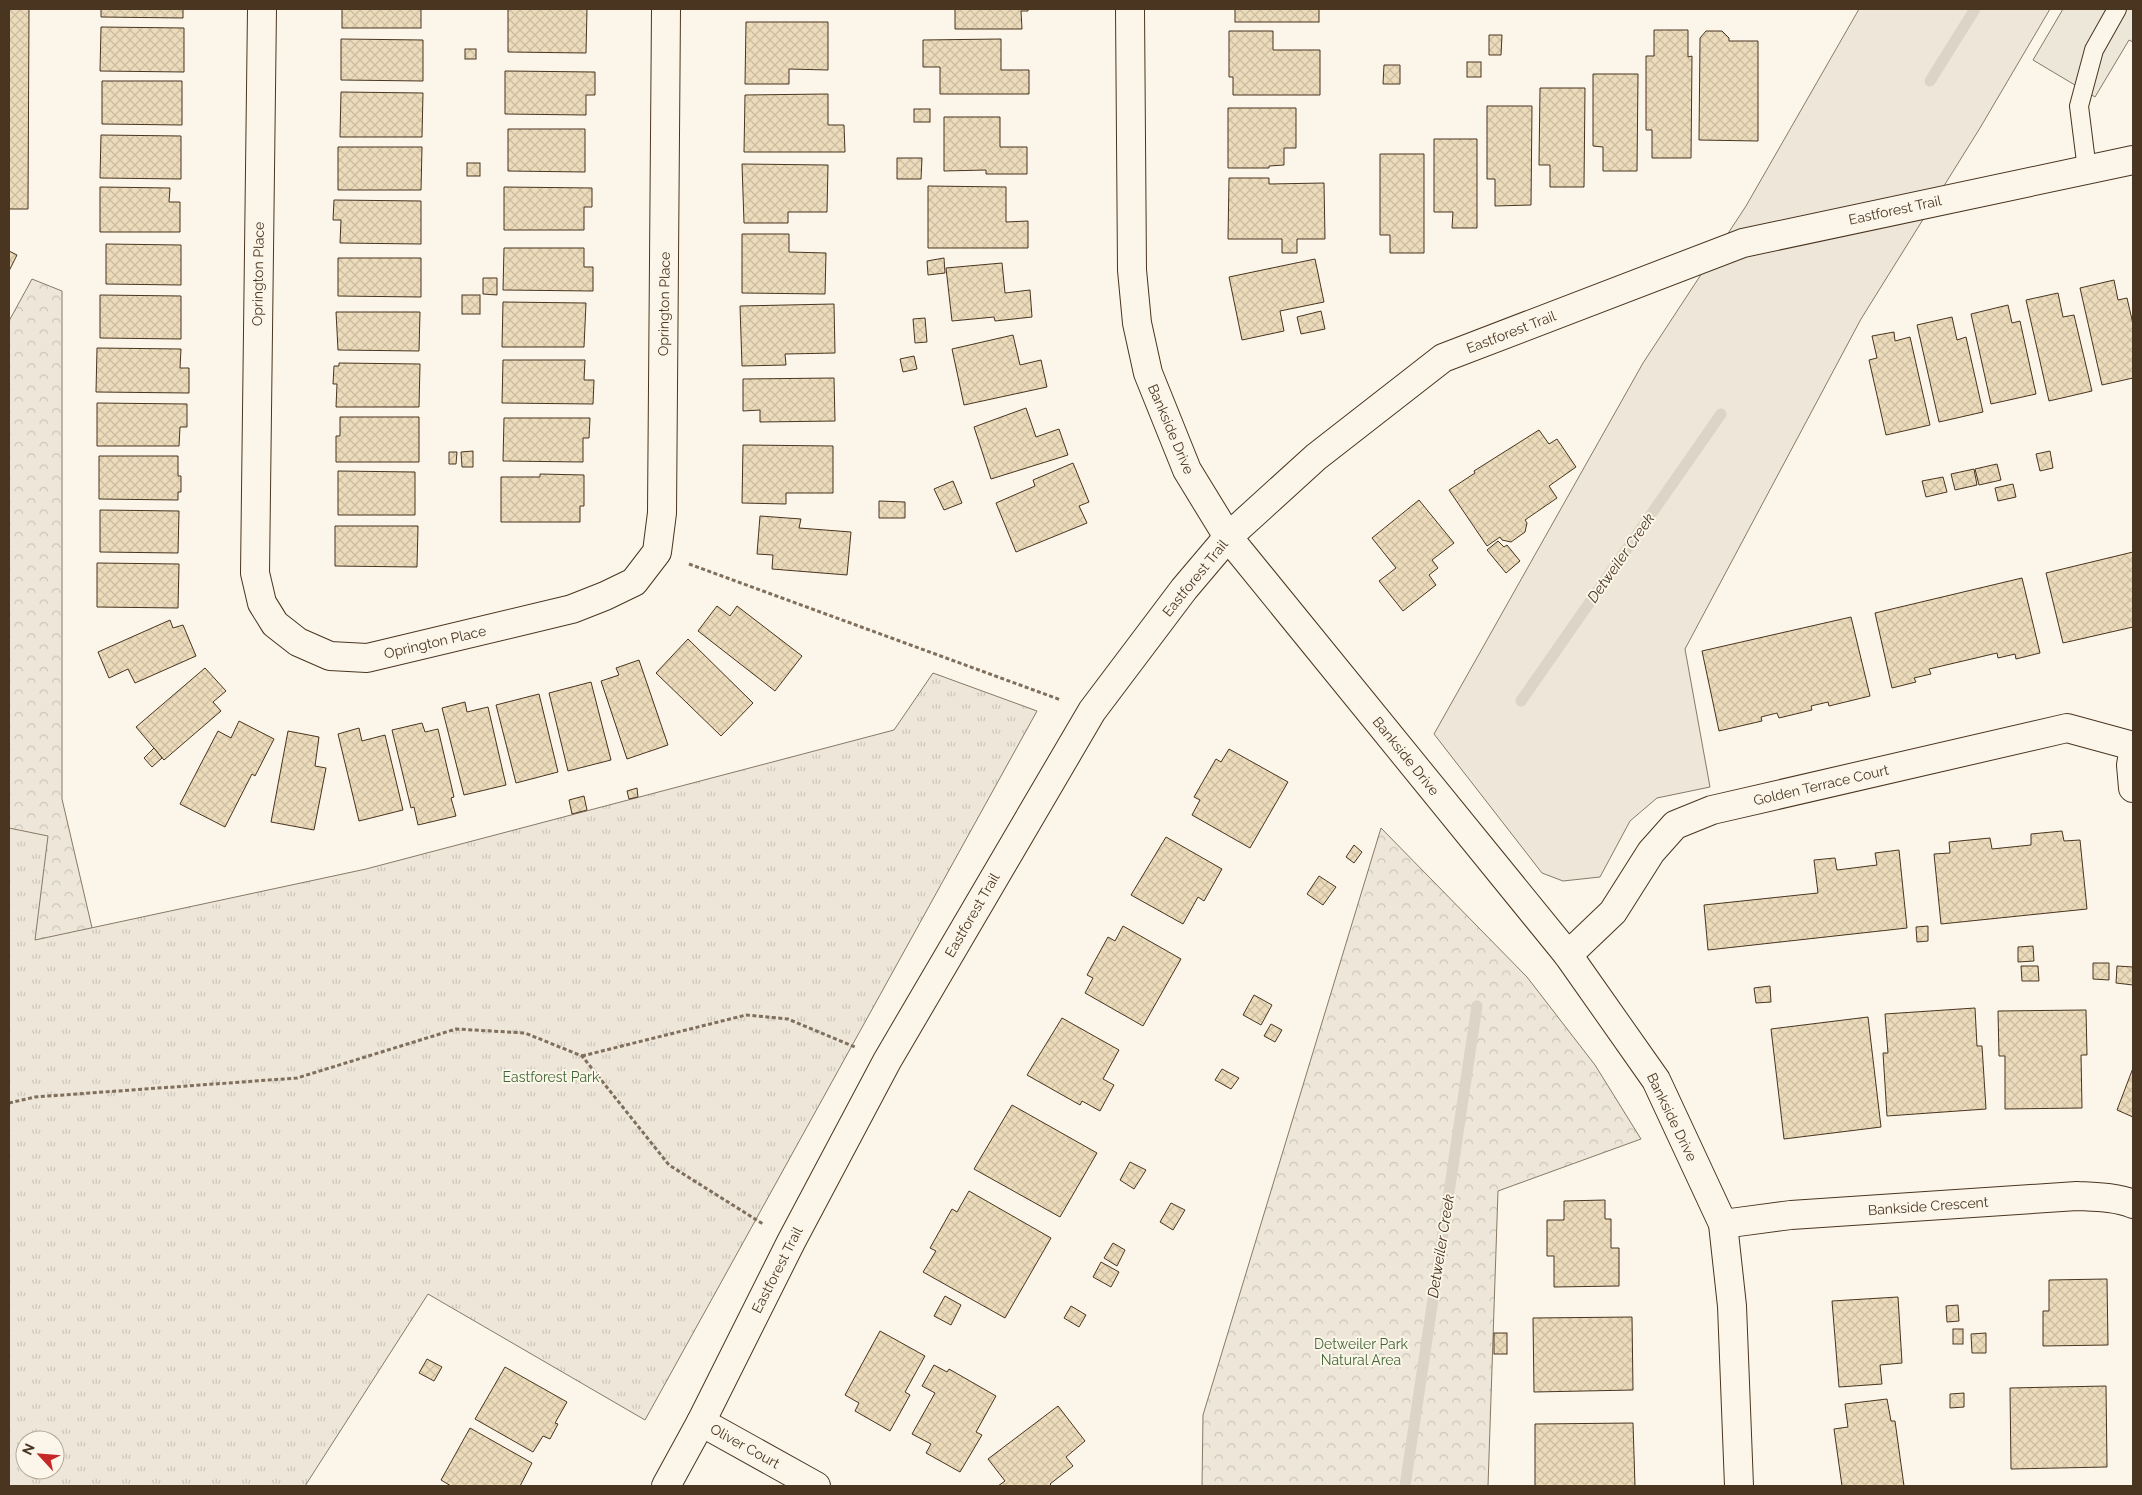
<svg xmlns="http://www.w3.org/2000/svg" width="2142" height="1495" font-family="Raleway,sans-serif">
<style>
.green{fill:#ede6d9;stroke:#887966}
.forest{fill:url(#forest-crowns);stroke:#887966}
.park{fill:url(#park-tufts);stroke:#887966;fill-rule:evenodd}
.parking{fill:#ede7d9;stroke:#887966}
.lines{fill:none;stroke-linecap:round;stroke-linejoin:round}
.stream{stroke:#dcd4c6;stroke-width:11}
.building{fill:url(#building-cross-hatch);stroke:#4a3520}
.service-casing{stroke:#4a3520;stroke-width:20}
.minor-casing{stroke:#4a3520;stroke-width:30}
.tertiary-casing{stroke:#4a3520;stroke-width:30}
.path{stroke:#7f6f5c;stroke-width:3;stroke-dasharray:4 2.5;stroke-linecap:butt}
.service{stroke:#fbf6e9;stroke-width:18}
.minor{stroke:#fbf6e9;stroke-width:28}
.tertiary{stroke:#fbf6e9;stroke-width:28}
.labels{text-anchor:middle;stroke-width:4;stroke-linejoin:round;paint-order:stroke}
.street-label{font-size:14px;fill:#4a3520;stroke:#fbf6e9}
.park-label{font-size:14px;fill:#436837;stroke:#fbf6e9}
.water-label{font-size:15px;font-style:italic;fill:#4a3520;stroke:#fbf6e9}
</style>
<defs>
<pattern id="forest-crowns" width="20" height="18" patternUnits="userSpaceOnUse" patternTransform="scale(1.25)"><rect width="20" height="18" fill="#ede6d9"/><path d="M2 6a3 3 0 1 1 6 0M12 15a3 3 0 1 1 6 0" fill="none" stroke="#cdc6ba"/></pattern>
<pattern id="park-tufts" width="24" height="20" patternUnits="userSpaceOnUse" patternTransform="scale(1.25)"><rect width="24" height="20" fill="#ede6d9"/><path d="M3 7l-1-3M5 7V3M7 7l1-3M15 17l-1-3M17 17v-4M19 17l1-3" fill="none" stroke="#cdc6ba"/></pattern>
<pattern id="building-cross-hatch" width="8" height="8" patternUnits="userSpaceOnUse" patternTransform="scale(1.25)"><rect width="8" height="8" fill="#ecdcbc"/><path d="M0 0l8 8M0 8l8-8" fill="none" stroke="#ccbda1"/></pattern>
</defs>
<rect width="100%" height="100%" fill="#fbf6e9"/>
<path class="green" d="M1859,9H2050L1980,128L1861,319L1685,649L1710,787L1657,798L1630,821L1600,877L1563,881L1542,873L1434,734L1643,363L1746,206Z"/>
<g class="forest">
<path d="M32,279L62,291V799L103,975L9,1063V321Z"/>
<path d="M1381,828L1527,977L1595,1065L1641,1139L1498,1191L1488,1486H1202L1203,1415Z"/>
</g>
<path class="park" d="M933,673L1037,711L645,1420L428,1294L305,1486H9V828L48,836L35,940L366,869L894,730ZM25,1440H55V1470H25Z"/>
<path class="parking" d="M2063,9H2133V42L2129,40L2095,97L2033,60Z"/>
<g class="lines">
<g class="stream">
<path d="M1930,81L1975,9"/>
<path d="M1521,701L1721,414"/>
<path d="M1405,1486L1477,1006"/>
</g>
</g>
<g class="building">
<path d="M9,9H29L28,209H9Z"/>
<path d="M101,9H183V18L101,17Z"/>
<rect x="342" y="9" width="79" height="19"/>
<path d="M508,9H587L586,53L508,52Z"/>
<path d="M955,9H1028V11H1021L1022,29H955Z"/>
<rect x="1235" y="9" width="84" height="13"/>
<path d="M746,22H828V70L789,69V84H745Z"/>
<path d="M101,27L184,28V72L100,71Z"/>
<path d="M1654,30H1688V57L1692,56L1691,158H1652V130H1646V56H1654Z"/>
<path d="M1229,31H1273V50H1320V95H1233V77H1229Z"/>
<path d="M1706,31H1722L1729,38V41H1758V141L1699,140L1700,38Z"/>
<path d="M1489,35H1502L1501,55H1489Z"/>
<path d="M341,39L423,40V81L341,80Z"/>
<path d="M1001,39V70H1029V94H940V67H923V40Z"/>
<rect x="465" y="49" width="11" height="10"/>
<rect x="1467" y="62" width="14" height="15"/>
<path d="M1384,65H1400V84H1383Z"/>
<path d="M505,71L595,72V95H586V115L505,114Z"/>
<path d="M1593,74H1638L1637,171H1603V147L1593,146Z"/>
<path d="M102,81H182V125L102,124Z"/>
<path d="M1540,88H1585L1584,187H1550V165H1539Z"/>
<path d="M341,92L423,93L422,137H340Z"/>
<path d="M828,94V125H844L845,152H744L745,95Z"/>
<path d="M1487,106H1532L1531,205L1495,206V179H1487Z"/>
<path d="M1228,108H1296V148H1284V165L1269,166V168H1228Z"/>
<rect x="914" y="109" width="16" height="13"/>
<path d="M944,117H1000V147H1027V174H986V170L944,171Z"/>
<path d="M508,129H585V172L508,171Z"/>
<path d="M101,135L181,136V179L100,178Z"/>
<path d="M1434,139H1477V228H1452L1453,212H1434Z"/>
<path d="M338,147H422L421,190H338Z"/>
<path d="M1380,154H1424V253H1390V235H1380Z"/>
<path d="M897,158H922L921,179H897Z"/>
<rect x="467" y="163" width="13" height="13"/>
<path d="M742,164L828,165L827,212H788V223H744Z"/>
<path d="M1229,178H1269V184L1324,183L1325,239H1297V253H1282V239H1228Z"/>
<path d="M928,186L1006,187V222L1028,221V248H928Z"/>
<path d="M100,187L170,188L169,202H180V232H100Z"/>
<path d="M504,187L592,188V207H584V230H504Z"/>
<path d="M334,200L421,201V244L340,243L341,220H333Z"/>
<path d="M742,234H789V252L826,253L825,294L742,293Z"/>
<path d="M106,244L181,245V285L106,284Z"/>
<path d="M504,248H584V267H593V291L503,290Z"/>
<path d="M9,251L17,255L9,271Z"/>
<path d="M338,258H421V297L338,296Z"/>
<path d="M944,258L945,273L928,275L927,261Z"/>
<path d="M1315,259L1324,302L1280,311L1284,331L1242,340L1229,277Z"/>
<path d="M1002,263L1005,293L1030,290L1032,317L995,321L994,317L952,321L946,268Z"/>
<path d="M483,278H497V295L483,294Z"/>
<path d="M2114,280L2118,300L2127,298L2133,324V378L2102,385L2080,288Z"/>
<path d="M2058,293L2063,317L2074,315L2092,391L2049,401L2026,300Z"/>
<path d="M100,295L181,296V339L100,338Z"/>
<rect x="462" y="295" width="18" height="19"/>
<path d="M503,302L586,303L584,347H502Z"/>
<path d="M834,304L835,353L785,354L786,365L742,366L740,306Z"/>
<path d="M2008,305L2012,323L2020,321L2036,394L1991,404L1971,314Z"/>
<path d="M1321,311L1325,329L1301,334L1297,317Z"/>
<path d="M336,312H420L419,351L338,350Z"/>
<path d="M1952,317L1957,340L1966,337L1983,412L1939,422L1917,325Z"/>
<path d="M925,318L927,342L915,343L913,319Z"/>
<path d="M1894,332L1895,341L1910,337L1930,425L1886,435L1869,360L1877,358L1872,336Z"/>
<path d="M1013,335L1020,365L1041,360L1047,387L964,405L952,349Z"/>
<path d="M97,348L181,349L180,368H189V393L96,392Z"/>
<path d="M914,356L917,369L903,372L900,359Z"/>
<path d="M503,360H585L584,380H594L593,404L502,403Z"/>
<path d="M339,363L420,364L419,407H336L337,384H333L334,366H339Z"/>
<path d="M834,378L835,421L760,422V410L743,411V379Z"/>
<path d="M97,403L187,404V427H180L179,446H97Z"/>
<path d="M1026,408L1036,437L1059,429L1068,455L991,479L974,427Z"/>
<path d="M340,417H419V462H336V436H340Z"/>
<path d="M504,418H590L589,438H583V462L503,461Z"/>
<path d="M1539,430L1549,444L1557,439L1576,467L1549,486L1557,498L1525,520L1527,523L1525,532L1511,542L1502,540L1500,537L1487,546L1449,490L1475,473L1474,471Z"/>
<path d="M743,445L833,446V493H786V504L742,503Z"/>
<path d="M473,451V467H462L461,452Z"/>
<path d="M2050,451L2053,468L2040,471L2036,454Z"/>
<path d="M449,452H457L456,464H449Z"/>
<path d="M99,456H178V476H181V492H178V500L99,499Z"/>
<path d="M1073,463L1089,502L1079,506L1087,523L1016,552L996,503L1035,486L1033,480Z"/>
<path d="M1997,464L2001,480L1979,485L1975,469Z"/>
<path d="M1974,469L1977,485L1955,490L1951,474Z"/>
<path d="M338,471L415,472V515H338Z"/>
<path d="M540,474L584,475V506H580V522H501V477H540Z"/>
<path d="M1943,477L1947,492L1926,497L1922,481Z"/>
<path d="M953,481L962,503L944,510L934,489Z"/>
<path d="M2013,484L2016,497L1998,501L1995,488Z"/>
<path d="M1419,500L1454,543L1432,560L1438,568L1429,575L1436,585L1403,611L1379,581L1396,568L1372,538Z"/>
<path d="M879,501L905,502V518H879Z"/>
<path d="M100,510L179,511L178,553L100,552Z"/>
<path d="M760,516L801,519L799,528L851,532L847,575L772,569L773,555L757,554Z"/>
<path d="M335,526H418L417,567L335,566Z"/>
<path d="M1498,541L1504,547L1507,545L1520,561L1506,573L1487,550Z"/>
<path d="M2133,552V627L2063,643L2046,573Z"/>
<path d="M97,563L179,564L178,608L97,607Z"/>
<path d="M2022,578L2040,653L2016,659L2015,654L1998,658L1997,653L1929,669L1931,674L1914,678L1916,682L1892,688L1875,613Z"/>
<path d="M717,606L730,616L737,606L802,656L775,691L698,631Z"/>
<path d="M1851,617L1870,696L1829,706L1828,702L1811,706L1812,710L1779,718L1777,713L1761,717L1762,721L1719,731L1702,651Z"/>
<path d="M170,620L173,628L183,625L196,656L135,683L128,669L109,678L98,652Z"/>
<path d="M688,639L753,703L721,736L656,673Z"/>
<path d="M639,660L668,745L627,759L601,681L619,675L616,668Z"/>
<path d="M205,668L226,691L213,702L221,711L164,760L136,727Z"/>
<path d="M591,682L611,760L568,771L549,693Z"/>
<path d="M539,694L558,772L516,783L496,705Z"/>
<path d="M465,702L467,712L488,707L506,785L464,795L442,708Z"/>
<path d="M239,721L274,739L255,776L252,774L225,827L180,804L218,731L231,738Z"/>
<path d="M422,723L425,732L438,729L454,797L451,798L456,816L418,825L414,807L411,808L392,730Z"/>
<path d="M359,728L362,741L385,735L403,810L359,821L338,734Z"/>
<path d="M288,731L319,737L315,766L326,768L314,830L271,822Z"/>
<path d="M154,748L162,758L152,767L144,758Z"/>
<path d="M1229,749L1288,782L1250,848L1192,815L1200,800L1194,797L1216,759L1221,762Z"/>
<path d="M637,788L638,797L629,799L627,791Z"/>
<path d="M584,796L587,810L572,814L569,800Z"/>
<path d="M2062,831L2064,841L2080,840L2087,909L1941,924L1934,854L1950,853L1949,842L1990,838L1992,849L2031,845V834Z"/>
<path d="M1166,837L1222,869L1204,901L1198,897L1183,924L1131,895Z"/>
<path d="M1354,845L1362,852L1354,863L1346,857Z"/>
<path d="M1899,850L1907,928L1708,950L1704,905L1818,893L1814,860L1835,858L1837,870L1877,865L1875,853Z"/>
<path d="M1319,876L1336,887L1323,905L1307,894Z"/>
<path d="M1123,926L1181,959L1143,1026L1085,993L1093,978L1087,975L1108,937L1115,941Z"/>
<path d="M1928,926V941L1917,942L1916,927Z"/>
<path d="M2033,946L2034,961L2018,962V947Z"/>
<path d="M2093,963H2109V980L2093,979Z"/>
<path d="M2021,966H2038L2039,981H2022Z"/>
<path d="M2117,966L2133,967V985L2116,983Z"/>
<path d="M1770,986L1771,1002L1756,1003L1754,988Z"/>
<path d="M1254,995L1272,1005L1261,1025L1243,1015Z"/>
<path d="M1975,1008L1977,1046H1982L1986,1109L1887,1116L1883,1053H1888L1885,1014Z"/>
<path d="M2086,1010L2087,1055H2081L2082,1108L2005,1109V1056H1999L1998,1011Z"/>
<path d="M1868,1017L1881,1127L1784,1139L1771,1029Z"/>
<path d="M1062,1018L1119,1050L1103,1079L1114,1085L1100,1111L1082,1101L1080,1105L1027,1075Z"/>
<path d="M1271,1024L1282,1030L1275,1042L1264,1036Z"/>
<path d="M2133,1068V1117L2117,1110Z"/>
<path d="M1222,1069L1239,1078L1231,1089L1215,1080Z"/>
<path d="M1012,1105L1097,1153L1060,1217L974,1169Z"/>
<path d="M1130,1162L1146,1170L1134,1189L1120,1180Z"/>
<path d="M969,1191L1051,1238L1005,1318L923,1272L936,1251L930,1248L952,1209L957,1212Z"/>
<path d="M1605,1200V1219H1611V1248H1619V1286L1554,1287V1256H1547V1220H1564V1201Z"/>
<path d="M1171,1203L1185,1210L1173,1230L1160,1222Z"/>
<path d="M1113,1243L1125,1250L1117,1266L1104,1258Z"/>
<path d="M1101,1262L1119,1272L1111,1287L1093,1277Z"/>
<path d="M2107,1279L2108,1345L2043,1346V1311H2049V1280Z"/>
<path d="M945,1296L961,1305L951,1325L934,1316Z"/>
<path d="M1898,1297L1902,1363L1880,1365L1882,1384L1839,1387L1832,1301Z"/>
<path d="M1958,1305L1959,1321L1947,1322L1946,1306Z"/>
<path d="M1071,1306L1086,1315L1079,1327L1064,1318Z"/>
<path d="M1632,1317L1633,1390L1534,1392L1533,1318Z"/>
<rect x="1953" y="1329" width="10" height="15"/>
<path d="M880,1331L925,1356L905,1392L910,1395L890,1431L855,1411L859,1403L845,1395Z"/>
<rect x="1494" y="1333" width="13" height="21"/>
<path d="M1986,1333V1353H1972L1971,1334Z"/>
<path d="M427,1359L442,1367L434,1381L419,1373Z"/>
<path d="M934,1365L947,1372L949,1369L996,1396L976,1432L982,1435L960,1472L926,1453L931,1444L912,1434L935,1393L922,1386Z"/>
<path d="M505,1367L567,1402L555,1423L558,1424L550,1439L543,1436L533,1452L475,1419Z"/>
<path d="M2106,1386L2107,1467L2011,1469L2010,1388Z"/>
<path d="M1964,1393V1407L1950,1408V1394Z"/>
<path d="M1887,1399L1891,1421H1895L1904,1486H1842L1834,1429L1848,1427L1845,1404Z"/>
<path d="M1058,1406L1085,1441L1066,1457L1073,1466L1050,1484L1052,1486H998L1005,1481L988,1459Z"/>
<path d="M1633,1423L1635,1486H1535V1424Z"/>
<path d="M470,1428L532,1463L520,1486H451L441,1480Z"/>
</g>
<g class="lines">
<defs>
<path id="service" d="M2087,170L2079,106L2094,50L2117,9"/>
<g id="minor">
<path d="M262,9L255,573L262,603L275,624L298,642L330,656L367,658L572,609L605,596L634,582L657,552L662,513L666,9"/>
<path d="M1130,9L1132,270L1137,323L1148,373L1187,470L1228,537L1568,955L1656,1080L1723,1224L1732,1306L1739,1486"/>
<path d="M2133,753L2131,765L2133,788"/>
<path d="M1568,955L1613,912L1651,852L1675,825L1712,810L2067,728L2133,746"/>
<path d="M1723,1224L1791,1215L2077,1196C2096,1197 2116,1197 2133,1204"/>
<path d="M701,1422L816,1486"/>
</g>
<path id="tertiary" d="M666,1486L701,1422L791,1242L887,1061L1092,711L1184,589L1228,537L1316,457L1443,358L1743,243L2133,160"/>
</defs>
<use href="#service" class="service-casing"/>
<use href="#minor" class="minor-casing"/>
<use href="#tertiary" class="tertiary-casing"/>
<g class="path">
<path d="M689,564L1061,700"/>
<path d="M582,1056L746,1015L788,1019L855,1047"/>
<path d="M9,1103L35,1097L297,1078L456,1029L525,1033L582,1056L669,1165L763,1224"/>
</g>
<use href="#service" class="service"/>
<use href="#minor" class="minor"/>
<use href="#tertiary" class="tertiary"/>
</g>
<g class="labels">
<g class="street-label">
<text transform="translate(1895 210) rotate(-12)" y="5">Eastforest Trail</text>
<text transform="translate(258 274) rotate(-89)" y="5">Oprington Place</text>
<text transform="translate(664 304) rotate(-89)" y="5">Oprington Place</text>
<text transform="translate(1511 332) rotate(-21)" y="5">Eastforest Trail</text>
<text transform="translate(1171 429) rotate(67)" y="5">Bankside Drive</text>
<text transform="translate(1195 578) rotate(-51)" y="5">Eastforest Trail</text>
<text transform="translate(435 642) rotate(-13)" y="5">Oprington Place</text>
<text transform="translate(1406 756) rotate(51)" y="5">Bankside Drive</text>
<text transform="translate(1821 785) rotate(-13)" y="5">Golden Terrace Court</text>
<text transform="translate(972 915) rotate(-60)" y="5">Eastforest Trail</text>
<text transform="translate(1672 1117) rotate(64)" y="5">Bankside Drive</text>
<text transform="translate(1928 1206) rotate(-4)" y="5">Bankside Crescent</text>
<text transform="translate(777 1270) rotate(-63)" y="5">Eastforest Trail</text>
<text transform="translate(745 1446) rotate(29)" y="5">Oliver Court</text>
</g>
<g class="park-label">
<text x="551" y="1082">Eastforest Park</text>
<text x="1361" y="1349">Detweiler Park<tspan x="1361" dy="16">Natural Area</tspan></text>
</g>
<g class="water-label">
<text transform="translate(1621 558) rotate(-55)" y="5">Detweiler Creek</text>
<text transform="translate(1441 1246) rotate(-81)" y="5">Detweiler Creek</text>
</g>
</g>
<rect width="2142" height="1495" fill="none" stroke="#4a3520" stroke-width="20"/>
<g transform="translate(40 1455) rotate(296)"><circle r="24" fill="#fbf6e9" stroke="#b4a999"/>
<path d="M0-4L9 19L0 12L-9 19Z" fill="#c62828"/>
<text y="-8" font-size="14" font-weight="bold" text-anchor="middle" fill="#4a3520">N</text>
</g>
</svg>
